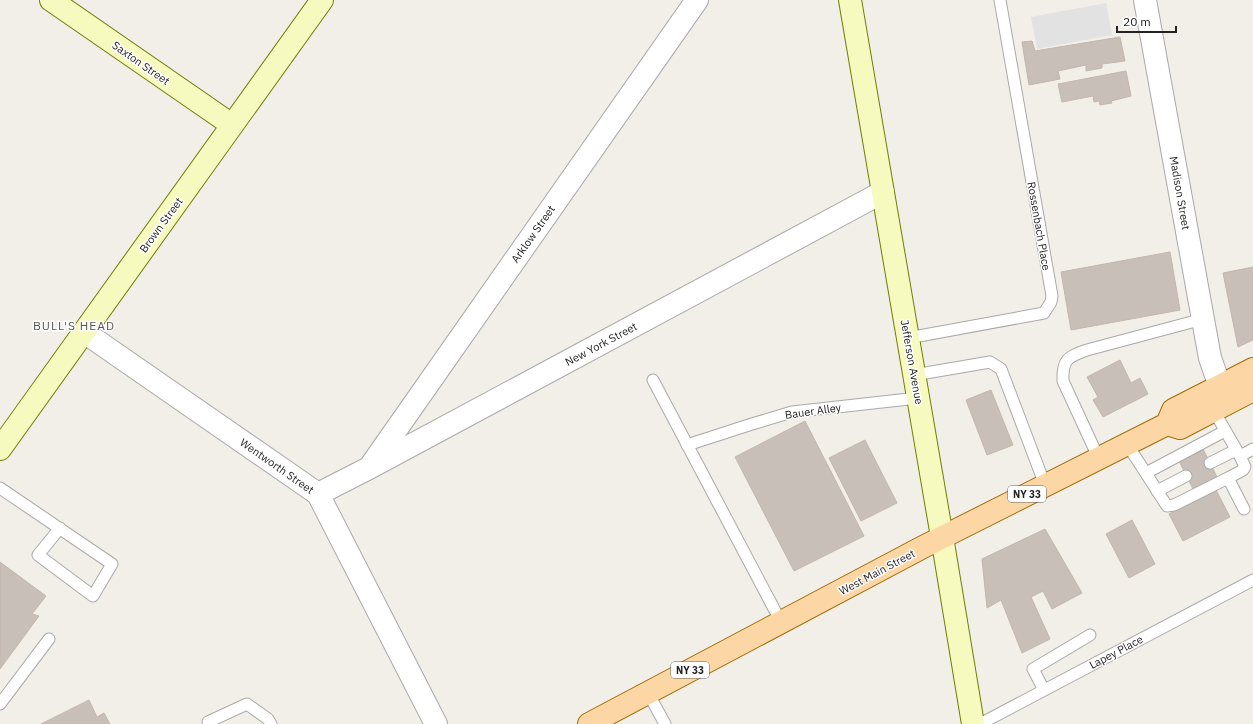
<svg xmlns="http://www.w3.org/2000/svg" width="1253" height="724" font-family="'IBM Plex Sans',sans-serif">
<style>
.parking{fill:#e2e2e2}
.building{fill:#c7bfb8;stroke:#c4b6ab}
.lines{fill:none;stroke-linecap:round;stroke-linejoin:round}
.lane-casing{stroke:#a9a9a9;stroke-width:13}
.street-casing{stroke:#a9a9a9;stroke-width:24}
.secondary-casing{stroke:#707d05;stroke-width:24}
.primary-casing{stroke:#a06b00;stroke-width:24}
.lane{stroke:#fff;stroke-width:11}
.street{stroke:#fff;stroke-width:22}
.secondary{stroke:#f7fabf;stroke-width:22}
.primary{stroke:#fcd6a4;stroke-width:22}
.labels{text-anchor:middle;stroke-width:3;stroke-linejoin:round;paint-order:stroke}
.shield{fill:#fff;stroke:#646464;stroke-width:1}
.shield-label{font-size:10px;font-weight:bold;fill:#222}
.street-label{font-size:11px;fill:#222;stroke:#fff}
.neighbourhood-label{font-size:12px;letter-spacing:1px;fill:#555;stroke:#fff}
</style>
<rect width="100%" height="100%" fill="#f2efe9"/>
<path class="parking" d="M1106,3L1112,35L1037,49L1031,17Z"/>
<g class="building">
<path d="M1120,37L1125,61L1102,64V68L1086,71V65L1058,71L1060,79L1029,85L1022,42L1032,41L1035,51Z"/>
<path d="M1126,71L1131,96L1111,101L1112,103L1100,105L1099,101L1094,102L1093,96L1062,102L1058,84Z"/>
<path d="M1170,252L1180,310L1071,330L1061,272Z"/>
<path d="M1253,267V340L1238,347L1223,273Z"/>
<path d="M1120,360L1131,383L1140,378L1148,394L1103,417L1093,400L1098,397L1087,377Z"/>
<path d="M991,390L1013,445L987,455L966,400Z"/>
<path d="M805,421L864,536L794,571L735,457Z"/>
<path d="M865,440L897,503L861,521L829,458Z"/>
<path d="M1202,447L1218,479L1194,491L1178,459Z"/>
<path d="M1216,490L1230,517L1183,541L1169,514Z"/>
<path d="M1132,520L1155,564L1129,578L1106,534Z"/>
<path d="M1045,529L1082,593L1052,609L1043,591L1031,597L1050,639L1022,653L1001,600L987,608L982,559Z"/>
<path d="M0,562L46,596L32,614L39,616L0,669Z"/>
<path d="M89,700L97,717L104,713L110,724H41Z"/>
</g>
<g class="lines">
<defs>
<g id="lane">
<path d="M908,338L1044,313L1051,302L1052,296L1000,0"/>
<path d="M914,375L990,362L1001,369L1045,485"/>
<path d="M653,380L781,622"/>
<path d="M1214,411L1240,456L1253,449"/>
<path d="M1127,444L1167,506L1174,505L1228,478L1244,509"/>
<path d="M687,445L752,424L792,412L918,398"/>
<path d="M1099,459L1063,381C1062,359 1068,357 1087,350L1203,319"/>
<path d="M1210,463L1236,450"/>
<path d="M1146,473L1225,431"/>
<path d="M1228,478L1243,470L1245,467L1240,456"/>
<path d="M0,488L112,564L93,596L38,555L60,528"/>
<path d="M1157,491L1186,476"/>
<path d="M1044,690L1033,669L1090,635"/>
<path d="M648,693L665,724"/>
<path d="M0,704L49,639"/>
<path d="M209,724L208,722L247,704L268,719L271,724"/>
<path d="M980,724L1253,580"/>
</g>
<g id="street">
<path d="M1145,0L1210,358L1216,375L1221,385"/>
<path d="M84,332L318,494L436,724"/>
<path d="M372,464L697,0"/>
<path d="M318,494L369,468L883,192"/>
</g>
<g id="secondary">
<path d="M51,0L232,125"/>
<path d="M850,0L942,537L973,724"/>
<path d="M0,449L322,0"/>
</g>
<g id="primary">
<path d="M1167,424L1180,428L1253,390"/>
<path d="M589,724L923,547L1167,424L1173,410L1253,369"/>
</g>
</defs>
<use href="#lane" class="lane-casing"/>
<use href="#street" class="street-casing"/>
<use href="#secondary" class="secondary-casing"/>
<use href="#primary" class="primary-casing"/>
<use href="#lane" class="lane"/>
<use href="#street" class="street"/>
<use href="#secondary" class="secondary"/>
<use href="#primary" class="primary"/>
</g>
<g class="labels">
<g class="shield">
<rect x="1008" y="486" width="38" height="16" rx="3"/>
<rect x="671" y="662" width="38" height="16" rx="3"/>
</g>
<g class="shield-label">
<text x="1027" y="498">NY 33</text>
<text x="690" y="674">NY 33</text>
</g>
<g class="street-label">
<text transform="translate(141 63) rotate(35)" y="4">Saxton Street</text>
<text transform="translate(1180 193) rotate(80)" y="4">Madison Street</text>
<text transform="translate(161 225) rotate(-54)" y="4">Brown Street</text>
<text transform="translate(1039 226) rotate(80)" y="4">Rossenbach Place</text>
<text transform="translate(533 234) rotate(-55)" y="4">Arklow Street</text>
<text transform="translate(601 344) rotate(-28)" y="4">New York Street</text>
<text transform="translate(912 362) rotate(80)" y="4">Jefferson Avenue</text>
<text transform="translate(813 411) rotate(-8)" y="4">Bauer Alley</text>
<text transform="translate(277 466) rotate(35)" y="4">Wentworth Street</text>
<text transform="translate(877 572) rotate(-28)" y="4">West Main Street</text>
<text transform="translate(1116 652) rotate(-28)" y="4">Lapey Place</text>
</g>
<g class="neighbourhood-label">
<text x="74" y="330">BULL'S HEAD</text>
</g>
</g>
<path d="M1117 26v6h59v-6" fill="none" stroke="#222222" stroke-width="2"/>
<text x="1123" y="26" font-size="12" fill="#222222" stroke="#ffffff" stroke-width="3" paint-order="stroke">20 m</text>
</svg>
